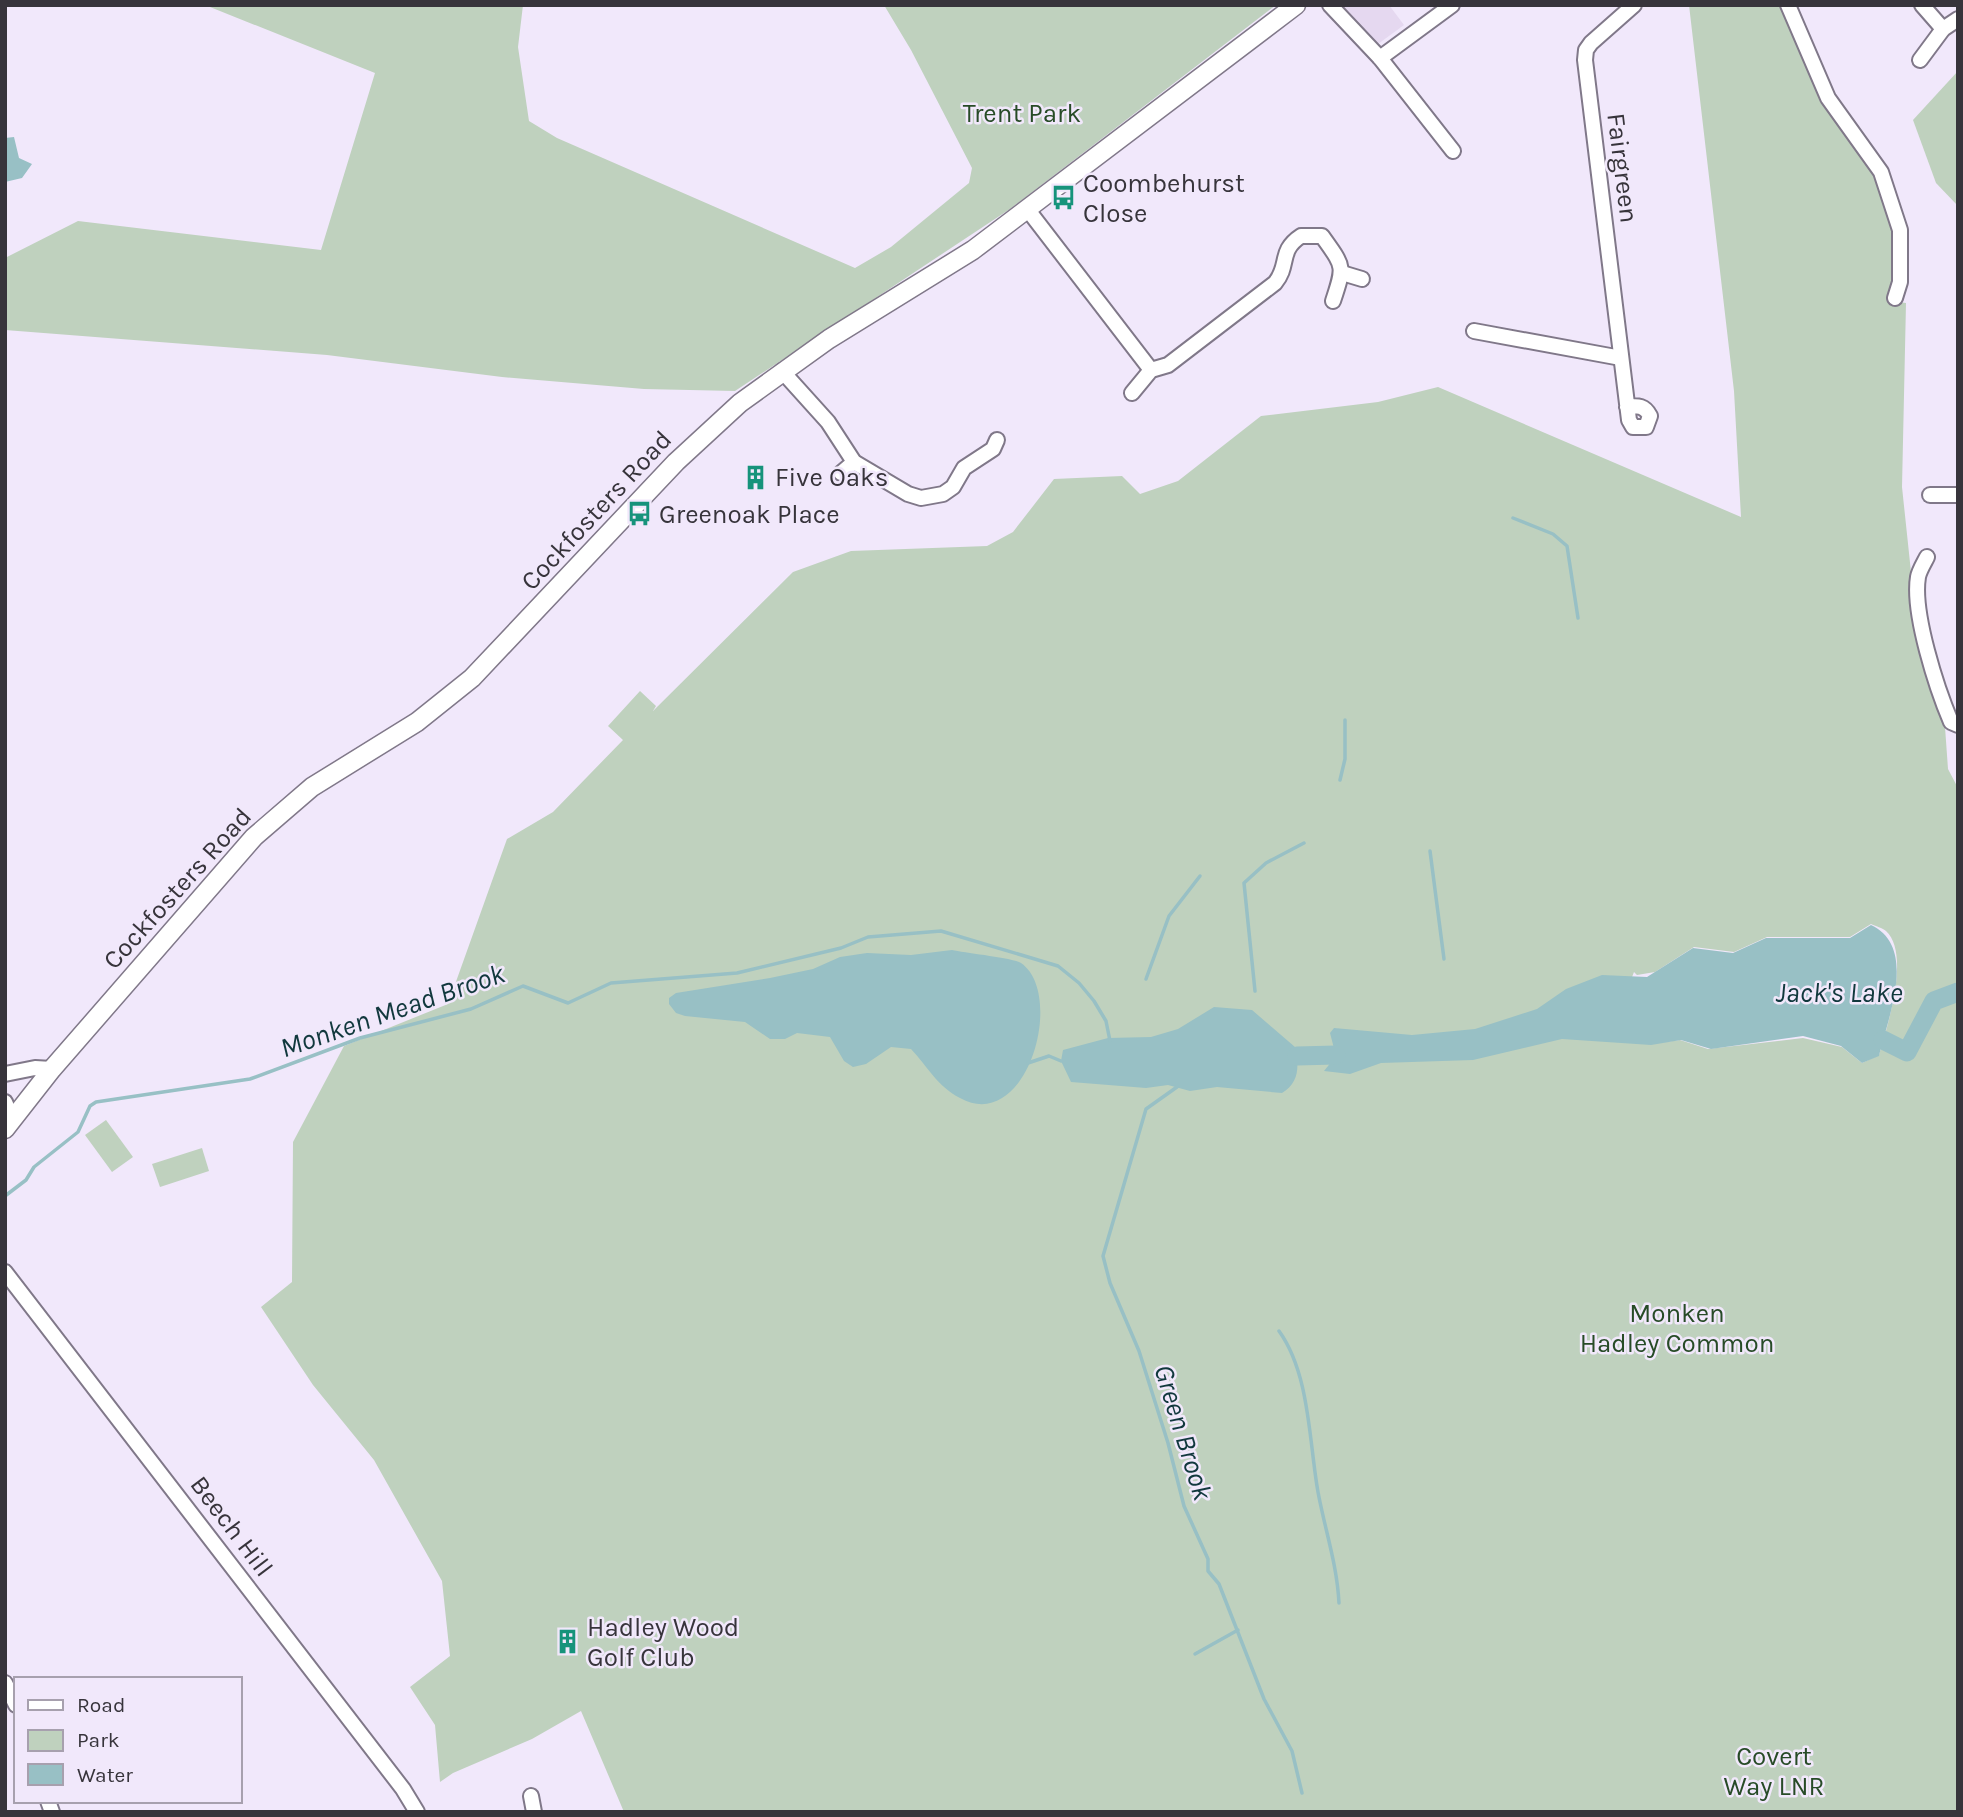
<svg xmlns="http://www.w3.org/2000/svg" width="1963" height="1817" font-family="Karla,sans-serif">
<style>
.built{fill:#e5d8f0}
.green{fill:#bfd1be;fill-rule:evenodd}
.water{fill:#98c0c5}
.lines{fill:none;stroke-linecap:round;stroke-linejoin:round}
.stream{stroke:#98c0c5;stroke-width:3.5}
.river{stroke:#98c0c5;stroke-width:19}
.minor-casing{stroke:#807889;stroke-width:18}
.major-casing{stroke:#807889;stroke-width:21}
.minor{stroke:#fff;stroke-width:14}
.major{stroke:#fff;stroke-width:18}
.labels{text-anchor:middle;stroke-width:5;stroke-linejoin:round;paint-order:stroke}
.park-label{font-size:26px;fill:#274b27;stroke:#f1e8fb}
.street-label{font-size:26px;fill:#37343b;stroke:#f1e8fb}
.poi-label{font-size:26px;fill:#37343b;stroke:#f1e8fb;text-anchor:start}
.water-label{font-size:28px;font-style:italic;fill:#11383d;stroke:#f1e8fb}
</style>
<rect width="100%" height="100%" fill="#f1e8fb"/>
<path class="built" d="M1339,5H1389L1404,25L1378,44Z"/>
<g class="green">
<path d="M205,5H523L518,47L529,121L557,138L855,268L891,247L969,183L972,168L911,50L884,5H1276L1010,209L735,391L644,389L502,377L327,355L5,330V258L78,221L321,250L375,73Z"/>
<path d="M1689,5H1782L1879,177L1896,231L1891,301L1906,303L1902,487L1918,638L1945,727L1948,769L1958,788V1812H624L581,1711L532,1739L453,1773L440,1782L435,1725L410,1687L450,1656L442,1581L374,1460L313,1385L261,1307L292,1282L293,1142L344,1046L448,1004L507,839L553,812L623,740L608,726L640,691L656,706L653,711L793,572L851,551L987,546L1013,532L1054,479L1122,476L1140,494L1178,481L1261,416L1378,402L1438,387L1741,517L1734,391ZM1871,924C1875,926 1883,928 1886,931C1911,954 1887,1027 1879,1055L1862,1063L1842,1047L1803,1038L1708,1049L1680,1040L1650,1044L1625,995L1634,972L1637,975L1655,972L1694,947L1734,952L1767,937H1850Z"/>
<path d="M1958,71V206L1936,183L1913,120Z"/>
<path d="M106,1120L133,1157L112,1172L85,1135Z"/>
<path d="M202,1148L209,1171L160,1187L152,1164Z"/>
</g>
<g class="water">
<path d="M14,137L19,158L32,164L22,178L5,182V138Z"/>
<path d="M1871,925C1918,947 1888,1017 1879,1056L1862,1063L1841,1046L1803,1036L1711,1049L1681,1040L1651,1045L1562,1039L1473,1060L1381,1063L1350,1074L1324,1071L1336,1056L1330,1033L1334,1028L1412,1035L1475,1029L1537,1009L1566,989L1602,975L1647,977L1693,948L1733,953L1766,938H1850Z"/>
<path d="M952,950C965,953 1014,958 1021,963C1066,994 1027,1135 960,1098C937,1086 928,1067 911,1049L891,1047L866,1064L853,1067L844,1061L830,1037L797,1033L785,1039H770L745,1022L685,1016L676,1013L669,1004V998L676,993L770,978L813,969L840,957L867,953L911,955Z"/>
<path d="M1214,1007L1252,1010L1295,1047C1299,1065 1300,1082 1282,1093L1217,1087L1190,1091L1168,1085L1146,1088L1071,1082L1061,1061L1063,1050L1108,1038L1151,1037L1178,1029Z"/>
</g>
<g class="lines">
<g class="stream">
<path d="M1513,518L1553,534L1567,546L1578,618"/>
<path d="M1340,780L1345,759V720"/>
<path d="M1430,851L1444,959"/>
<path d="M1146,979L1169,916L1200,876"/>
<path d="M1255,991L1244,883L1266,863L1304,843"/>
<path d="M1028,1063L1049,1056L1061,1061"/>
<path d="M1177,1087L1146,1109L1103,1256L1110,1283L1139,1351L1168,1443L1184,1506L1208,1559V1571L1219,1584L1264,1699L1292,1751L1302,1793"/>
<path d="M5,1196L26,1180L34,1167L78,1132L90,1106L96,1102L250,1079L360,1038L471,1009L523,986L568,1003L611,983L737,973L841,948L868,937L941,931L1058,966L1079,983L1094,1001L1106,1021L1110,1041"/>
<path d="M1279,1331C1310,1374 1309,1442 1318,1492C1325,1530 1337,1564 1339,1603"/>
<path d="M1195,1654L1238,1630"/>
</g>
<g class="river">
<path d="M1883,1040L1907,1052L1934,1001L1958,992"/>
<path d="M1297,1056L1336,1055"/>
</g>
<defs>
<g id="minor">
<path d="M1330,5L1380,58L1453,151"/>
<path d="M1788,5L1828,98L1881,172L1900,230V282L1895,298"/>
<path d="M1922,5L1943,29"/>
<path d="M1380,58L1452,5"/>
<path d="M1920,60L1943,29L1958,19"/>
<path d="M1028,210L1151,370"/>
<path d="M1342,273L1362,279"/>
<path d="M1474,331L1621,358"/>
<path d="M782,371L828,422L854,462L908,494L921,498L943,494L953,487L964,468L993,449L997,440"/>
<path d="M1132,393L1151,370L1168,365L1275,283C1290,265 1278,251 1301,236H1322C1344,267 1345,265 1333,301"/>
<path d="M1627,407C1638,405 1645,406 1650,416L1646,427H1633L1629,420L1585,60L1586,50L1591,43L1634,5"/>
<path d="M841,473L854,462"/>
<path d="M1930,495H1958"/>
<path d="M1927,557C1924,563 1919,571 1918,577C1912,613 1937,689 1951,722L1958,725"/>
<path d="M5,1074L35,1068L52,1069"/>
<path d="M5,1102L13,1120"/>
<path d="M5,1272L403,1789L417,1812"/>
<path d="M5,1683L16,1705"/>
<path d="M531,1796L534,1812"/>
<path d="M48,1801L52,1812"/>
</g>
<path id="major" d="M5,1129L52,1069L254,837L312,787L417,722L472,678L676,462L740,403L829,339L973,250L1296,5"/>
</defs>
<use href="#minor" class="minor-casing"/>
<use href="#major" class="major-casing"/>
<use href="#minor" class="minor"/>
<use href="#major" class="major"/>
</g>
<defs>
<symbol id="bus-bare" viewBox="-9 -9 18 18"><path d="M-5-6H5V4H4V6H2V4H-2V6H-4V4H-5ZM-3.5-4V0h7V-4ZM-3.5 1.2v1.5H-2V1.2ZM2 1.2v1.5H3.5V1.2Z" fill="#16937b" stroke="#f1e8fb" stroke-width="2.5" paint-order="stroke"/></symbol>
<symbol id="building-bare" viewBox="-9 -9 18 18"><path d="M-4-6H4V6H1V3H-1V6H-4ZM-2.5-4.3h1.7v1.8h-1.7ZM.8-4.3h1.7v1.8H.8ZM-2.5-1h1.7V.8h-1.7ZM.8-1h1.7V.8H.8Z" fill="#16937b" stroke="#f1e8fb" stroke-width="2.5" paint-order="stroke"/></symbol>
</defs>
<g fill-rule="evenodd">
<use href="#bus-bare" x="1046" y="180" width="35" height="35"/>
<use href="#building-bare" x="738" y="460" width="35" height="35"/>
<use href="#bus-bare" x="622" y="496" width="35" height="35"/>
<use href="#building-bare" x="550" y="1624" width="35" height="35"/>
</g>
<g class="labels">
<g class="park-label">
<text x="1022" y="122">Trent Park</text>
<text x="1677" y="1322">Monken<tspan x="1677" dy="30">Hadley Common</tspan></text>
<text x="1774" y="1765">Covert<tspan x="1774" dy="30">Way LNR</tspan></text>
</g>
<g class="street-label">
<text transform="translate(1623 168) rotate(83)" y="9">Fairgreen</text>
<text transform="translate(596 510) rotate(-47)" y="9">Cockfosters Road</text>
<text transform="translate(177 888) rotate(-48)" y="9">Cockfosters Road</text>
<text transform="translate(232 1526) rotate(53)" y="9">Beech Hill</text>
</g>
<g class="poi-label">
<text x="1083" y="192">Coombehurst<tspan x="1083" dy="30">Close</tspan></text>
<text x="775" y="486">Five Oaks</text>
<text x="659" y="523">Greenoak Place</text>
<text x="587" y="1636">Hadley Wood<tspan x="587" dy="30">Golf Club</tspan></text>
</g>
<g class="water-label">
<text x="1839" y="1002">Jack's Lake</text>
<text transform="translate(392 1010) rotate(-19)" y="10">Monken Mead Brook</text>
<text transform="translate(1184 1432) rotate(73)" y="10">Green Brook</text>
</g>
</g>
<rect width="1963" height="1817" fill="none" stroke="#37343b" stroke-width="14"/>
<rect x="14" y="1677" width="228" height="126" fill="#f1e8fb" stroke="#a7a0ae" stroke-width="2"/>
<rect x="28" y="1700" width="35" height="10" fill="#ffffff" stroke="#a7a0ae" stroke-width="2"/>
<text x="77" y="1712" font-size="21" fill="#37343b">Road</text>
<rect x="28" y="1730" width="35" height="21" fill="#bfd1be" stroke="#a7a0ae" stroke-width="2"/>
<text x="77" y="1747" font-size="21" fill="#37343b">Park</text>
<rect x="28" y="1764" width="35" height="21" fill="#98c0c5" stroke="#a7a0ae" stroke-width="2"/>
<text x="77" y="1782" font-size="21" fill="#37343b">Water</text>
</svg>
